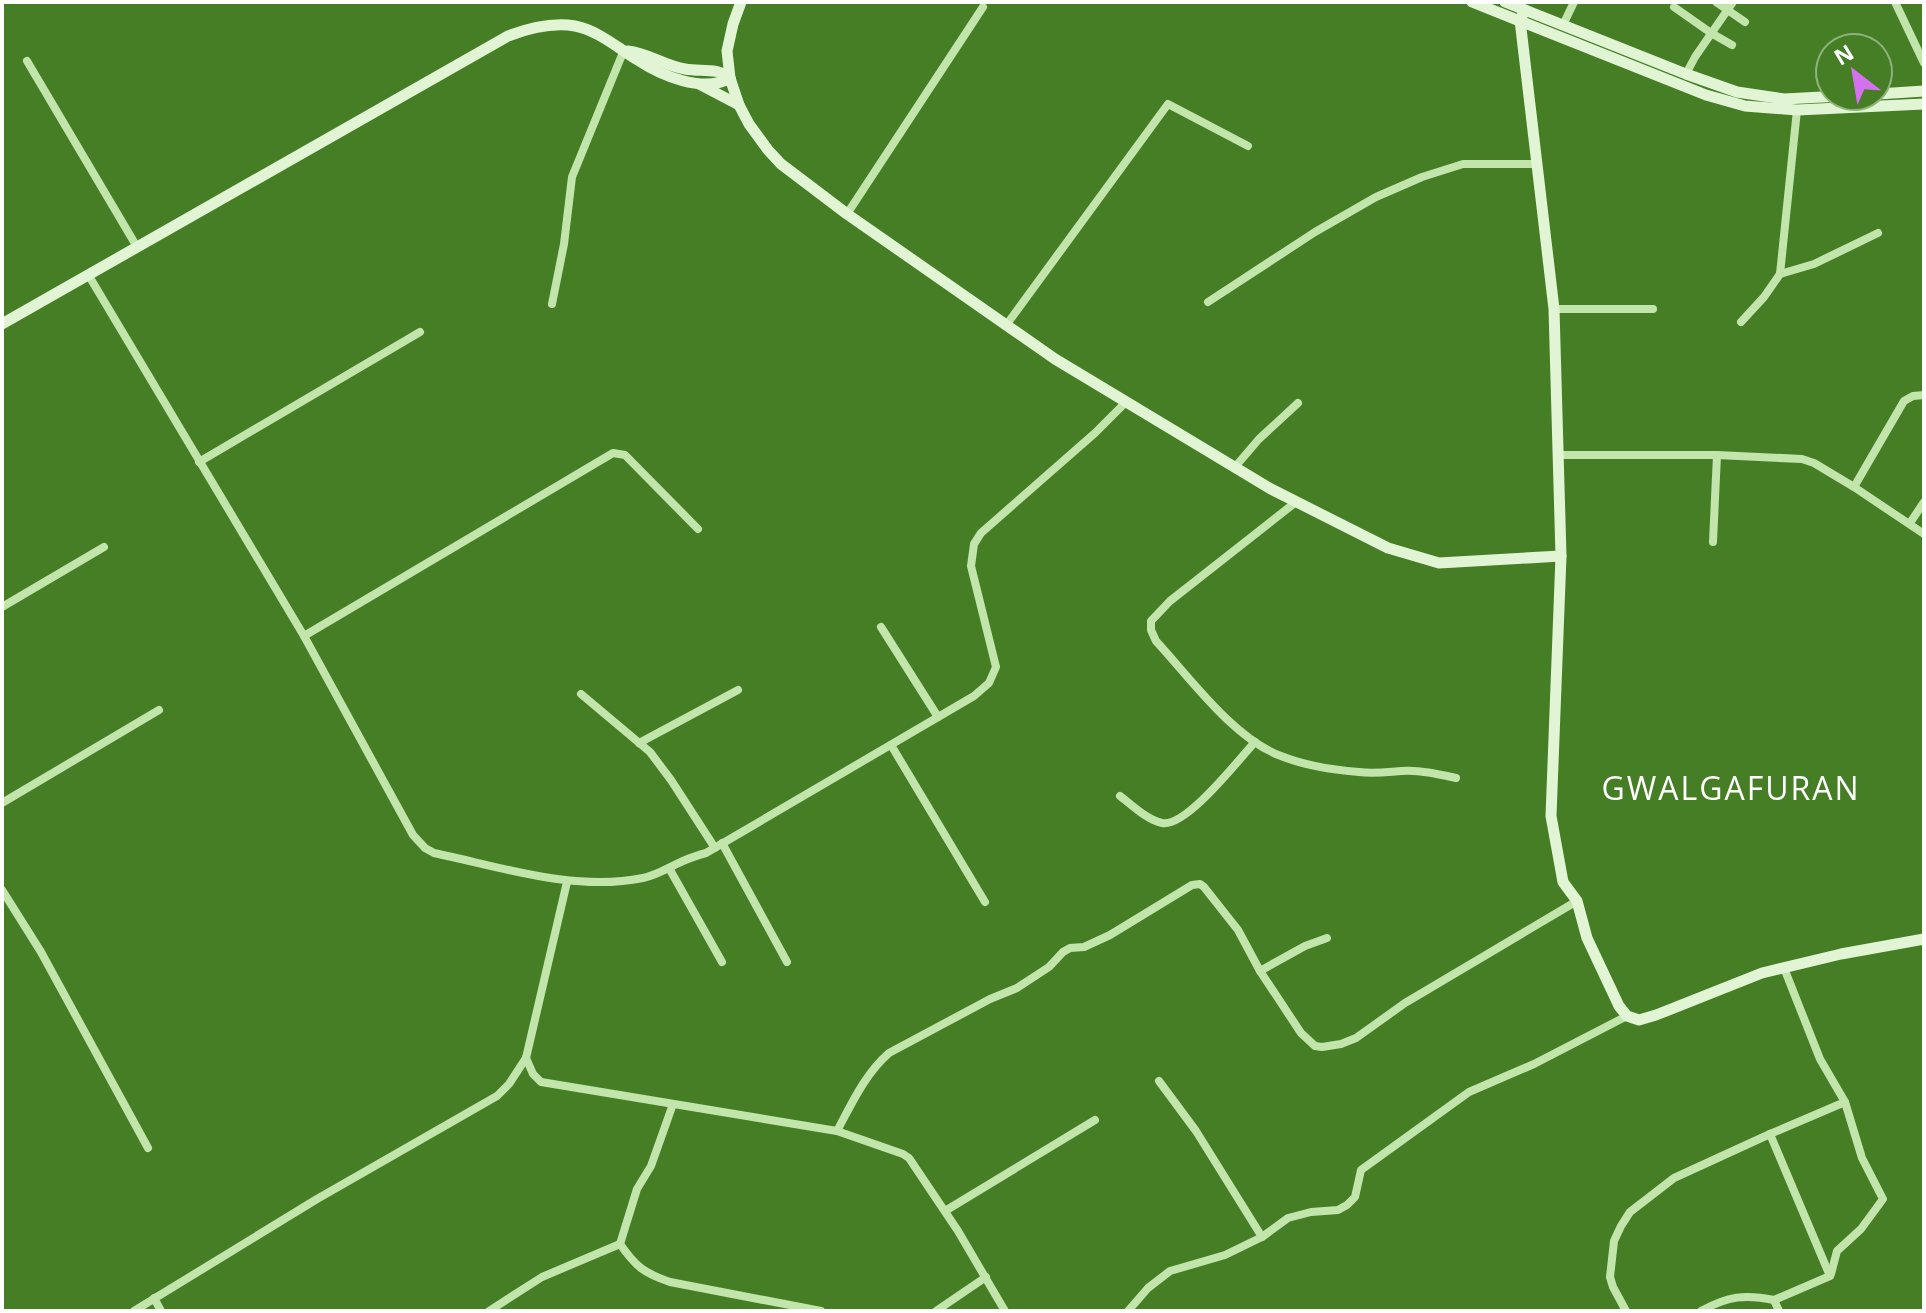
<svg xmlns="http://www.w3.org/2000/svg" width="1926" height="1313" font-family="'Open Sans',sans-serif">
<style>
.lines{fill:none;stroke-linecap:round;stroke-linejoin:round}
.street{stroke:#c2e5ac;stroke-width:8}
.secondary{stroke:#e1f5d5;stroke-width:11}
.labels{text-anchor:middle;stroke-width:8;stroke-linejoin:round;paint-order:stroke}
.quarter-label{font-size:32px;letter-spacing:2px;fill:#fff;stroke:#467e26}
</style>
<rect width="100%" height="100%" fill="#467e26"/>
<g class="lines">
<g class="street">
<path d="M1716,2L1745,22"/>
<path d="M1895,2L1924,63"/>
<path d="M1674,7L1711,33L1732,45"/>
<path d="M1563,25L1574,2"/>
<path d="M27,61L137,247"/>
<path d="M1686,74L1695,57L1733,2"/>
<path d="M847,214L983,7"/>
<path d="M1780,274L1814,264L1878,233"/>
<path d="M89,276L304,636L413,835L425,848L434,853C501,867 574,892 643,878C658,875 669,867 683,861C690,858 698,855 706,853L974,696L989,683L996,667L971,566L974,544L981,533L1095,433L1125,403"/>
<path d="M1208,302L1315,232L1376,197L1422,177L1463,164H1538"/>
<path d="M552,304L564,244L572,177L624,50"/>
<path d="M1554,309H1653"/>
<path d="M1741,322L1764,297L1780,274L1797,110"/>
<path d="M1007,324L1168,104L1248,146"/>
<path d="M1558,455H1717L1802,459L1814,463L1854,487L1924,534"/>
<path d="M199,462L420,332"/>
<path d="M1235,467L1259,439L1298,403"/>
<path d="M1854,487L1904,401L1913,396L1924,395"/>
<path d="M1296,502L1170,601L1151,621V630L1156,641C1190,678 1234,739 1281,756C1306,766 1333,770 1359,772C1374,774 1387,772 1402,771C1421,770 1438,774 1456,778"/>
<path d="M1910,523L1924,502"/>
<path d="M1713,542L1717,455"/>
<path d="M2,607L104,547"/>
<path d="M881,627L938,717"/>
<path d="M304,636L613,453L625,455L698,529"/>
<path d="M581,694L650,752L671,780L715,848"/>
<path d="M639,743L738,690"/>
<path d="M891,745L985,902"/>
<path d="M1120,796C1132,805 1147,820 1162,823C1186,828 1239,759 1255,742"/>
<path d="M2,803L159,710"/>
<path d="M722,843L787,962"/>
<path d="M669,868L722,962"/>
<path d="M2,890L41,952L148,1148"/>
<path d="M1260,971L1305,946L1327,938"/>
<path d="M526,1058L533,1074L541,1082L837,1131L903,1154L909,1158L958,1231L1005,1311"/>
<path d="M1159,1081L1196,1131L1262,1237"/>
<path d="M837,1131C852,1103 865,1074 889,1053L990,999L1017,988L1049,967L1063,952L1070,948L1084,947L1110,935L1192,885L1200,884L1204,887L1238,930L1260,971L1301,1033L1315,1046L1322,1047L1341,1044L1356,1038L1405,1003L1577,901"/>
<path d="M945,1211L1095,1120"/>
<path d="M620,1244C636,1267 644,1273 670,1282L821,1311"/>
<path d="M620,1244L637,1189L651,1166L673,1104"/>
<path d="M1831,1274L1837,1251L1861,1229L1883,1199L1862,1158L1845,1102"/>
<path d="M154,1298L161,1311"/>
<path d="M134,1311L317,1199L497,1096L509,1084L526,1058L567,882"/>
<path d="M489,1311L542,1277L620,1244"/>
<path d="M936,1311L986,1277"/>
<path d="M1128,1311L1148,1288L1170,1271L1225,1255L1262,1237L1288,1218L1311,1212L1338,1210L1347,1205L1355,1197L1361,1170L1469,1092L1534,1064L1627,1016"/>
<path d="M1626,1311L1613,1287L1610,1277L1614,1241L1621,1226L1630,1212L1674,1178L1770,1134"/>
<path d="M1701,1311C1728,1296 1745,1294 1774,1300"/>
<path d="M1779,1311L1774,1300L1830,1276L1770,1134L1845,1102L1820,1059L1784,968"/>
</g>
<g class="secondary">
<path d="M741,2L733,24L727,51L730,78L739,105L749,124L768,150L781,164L847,214L1055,359L1271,489L1388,548L1439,563L1561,556"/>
<path d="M1472,2L1706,95L1745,106L1797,110L1924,104"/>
<path d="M1505,2L1686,74L1737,92L1784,99L1841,96"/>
<path d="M1525,10L1520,20L1554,309L1561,556L1551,816L1563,882L1577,901L1587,938L1619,1006L1627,1016L1639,1020L1656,1015L1762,973L1841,954L1924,939"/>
<path d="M628,51C648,53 665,66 685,69C701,72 717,67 730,78"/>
<path d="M699,84L739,105"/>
<path d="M1878,94L1924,91"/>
<path d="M2,324L508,36C529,28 552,22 575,26C597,30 618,48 636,59C660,75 703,94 730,78"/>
</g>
</g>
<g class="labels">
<g class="quarter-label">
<text x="1731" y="800">GWALGAFURAN</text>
</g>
</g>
<rect width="1926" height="1313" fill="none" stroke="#ffffff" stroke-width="8"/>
<g transform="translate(1854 72) rotate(329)"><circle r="38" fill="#467e26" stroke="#90b27d" stroke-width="2"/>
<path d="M0-6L14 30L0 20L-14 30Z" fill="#d371ee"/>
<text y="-12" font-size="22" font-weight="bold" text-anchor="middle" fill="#ffffff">N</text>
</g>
</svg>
